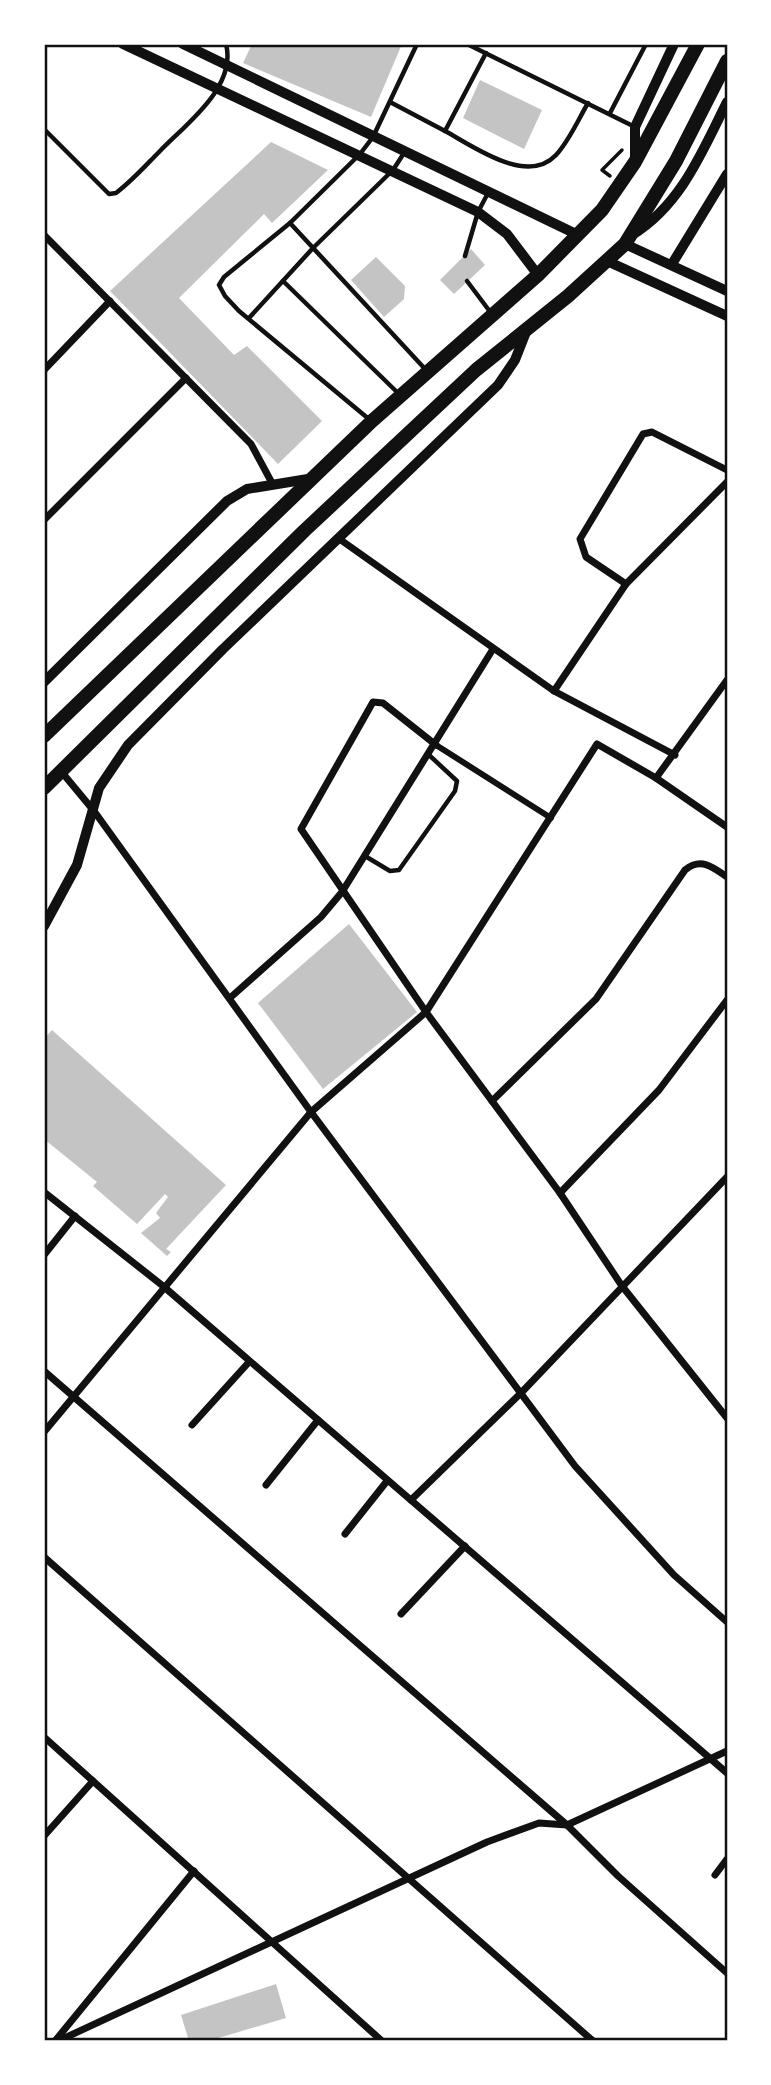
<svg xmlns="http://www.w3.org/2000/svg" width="771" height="2085" font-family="'Noto Sans',sans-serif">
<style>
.building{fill:#c4c4c4}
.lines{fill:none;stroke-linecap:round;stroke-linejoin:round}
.path{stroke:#111;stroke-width:3.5}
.service{stroke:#111;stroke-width:4.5}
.pedestrian{stroke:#111;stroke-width:6}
.minor{stroke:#111;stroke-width:7}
.tertiary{stroke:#111;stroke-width:10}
.primary{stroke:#111;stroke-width:14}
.neatline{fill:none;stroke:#111;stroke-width:2.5}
</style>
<rect width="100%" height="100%" fill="#fff"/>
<g class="building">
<path d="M252,44H402L371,117L243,63Z"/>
<path d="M480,80L542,110L524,149L463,118Z"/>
<path d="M271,142L328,170L272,223L264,214L179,298L234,355L247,346L322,421L278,464L110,291Z"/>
<path d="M471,249L485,265L454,294L440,280Z"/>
<path d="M376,257L405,286L404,299L384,317L351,280Z"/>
<path d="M349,924L417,1012L323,1089L258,1003Z"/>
<path d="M52,1030L226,1185L166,1249L171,1252L167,1256L141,1233L160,1218L156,1213L168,1197L165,1194L137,1224L93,1186L97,1182L44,1139V1039Z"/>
<path d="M276,1984L286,2018L208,2041H189L181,2015Z"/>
</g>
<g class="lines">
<path class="path" d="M610,176L602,170L622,150"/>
<g class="service">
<path d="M467,44L635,127"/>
<path d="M486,53L445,131C473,146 527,186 556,155C569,141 578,120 588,103"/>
<path d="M390,102L445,131"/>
<path d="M610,113L646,44"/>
<path d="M44,129L109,194L116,193C132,181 146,165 160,151C186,124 237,87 226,44"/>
<path d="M290,223L426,370"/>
<path d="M465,256L478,212L488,193"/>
<path d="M283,281L400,395"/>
<path d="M467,281L491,313"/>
<path d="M249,318L313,248L393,170L404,153"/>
<path d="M370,420L239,311L225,296L219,285L224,277L290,223L360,154L373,137L417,44"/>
<path d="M365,856L390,871L399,870L455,791L457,781L429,755"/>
</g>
<path class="pedestrian" d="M436,745L551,818"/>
<g class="minor">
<path d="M44,235L251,444L272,483"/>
<path d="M44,370L110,301"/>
<path d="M44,520L186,378"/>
<path d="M338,538L554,691L675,755"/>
<path d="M626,584L586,557L580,539L643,434L652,432L727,470"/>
<path d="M554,691L626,584L727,482"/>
<path d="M436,745L383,703L373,702L301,829L426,1012L560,1193L622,1286L727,1418"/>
<path d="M60,770L94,811L311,1112L575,1466L674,1575L727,1622"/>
<path d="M656,778L727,680"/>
<path d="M231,997L321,917L342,892L493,649"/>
<path d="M492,1101L596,999L685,870C701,857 713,867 727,877"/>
<path d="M44,1192L163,1286L727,1773"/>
<path d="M560,1193L659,1090L727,1000"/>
<path d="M44,1255L75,1216"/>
<path d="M44,1371L567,1825L618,1876L727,1973"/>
<path d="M192,1425L249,1362"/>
<path d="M44,1432L311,1112L426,1012L597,744L656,778L727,827"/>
<path d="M266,1485L318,1420"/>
<path d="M411,1500L521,1393L727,1177"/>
<path d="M345,1534L387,1481"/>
<path d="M44,1557L593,2041"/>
<path d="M401,1614L465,1546"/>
<path d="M44,1737L382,2041"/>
<path d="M44,1836L93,1781"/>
<path d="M715,1875L727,1859"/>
<path d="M55,2041L194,1871"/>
<path d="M58,2041L487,1842L539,1823L567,1825L727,1751"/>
</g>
<g class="tertiary">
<path d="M123,44L478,212L507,234L538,275"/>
<path d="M183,44L576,234"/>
<path d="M635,162V127L674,44"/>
<path d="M632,235C681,205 702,152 727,102"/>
<path d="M625,244L727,291"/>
<path d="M607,261L727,316"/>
<path d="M672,264L727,174"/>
<path d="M44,682L227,501L247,489L314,478"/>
<path d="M44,926L77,865L99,788L128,745L223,649L498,385L515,360L526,332"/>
</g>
<g class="primary">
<path d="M44,736L372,421L538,275L602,210L635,162L698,44"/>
<path d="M44,788L304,531L476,370L568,296L625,244L676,161L727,61"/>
</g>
</g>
<rect width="771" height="2085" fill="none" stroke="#ffffff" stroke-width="91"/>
<rect x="46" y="46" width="680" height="1993" class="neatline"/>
</svg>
